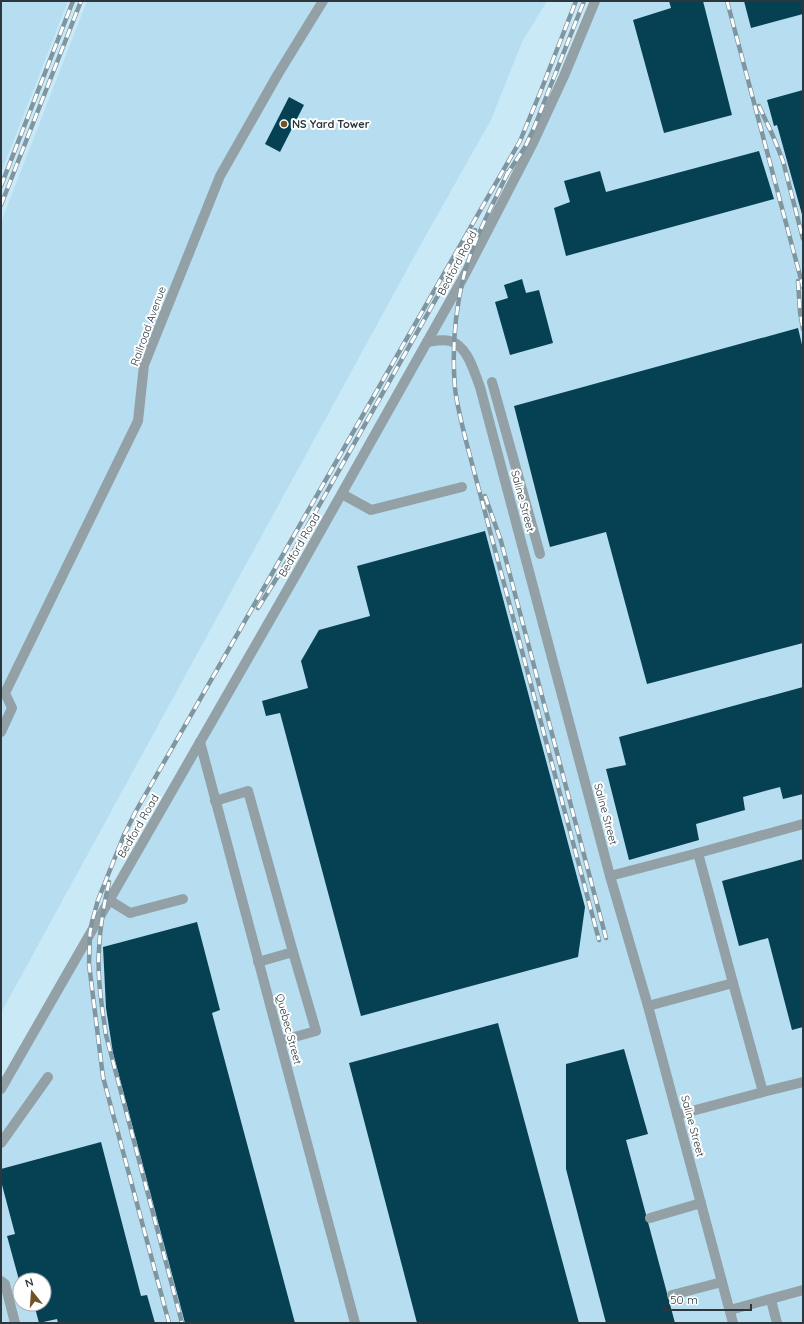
<svg xmlns="http://www.w3.org/2000/svg" width="804" height="1324" font-family="Quicksand,sans-serif">
<style>
.built{fill:#b6def0;fill-rule:evenodd}
.building{fill:#064053}
.lines{fill:none;stroke-linecap:round;stroke-linejoin:round}
.minor{stroke:#93a0a6;stroke-width:10}
.rail-casing{stroke:#7f96a0;stroke-width:4.5}
.rail{stroke:#fff;stroke-width:3;stroke-dasharray:9;stroke-linecap:butt}
.poi-dot{fill:#705427;stroke:#fff;stroke-width:1.5}
.labels{text-anchor:middle;stroke-width:4;stroke-linejoin:round;paint-order:stroke}
.poi-label{font-size:11px;font-weight:bold;fill:#2b373d;stroke:#fff;text-anchor:start}
.street-label{font-size:11px;fill:#2b373d;stroke:#fff}
</style>
<rect width="100%" height="100%" fill="#c9e9f7"/>
<g class="built">
<path d="M1,1H68L1,173Z"/>
<path d="M87,1H547L522,42L491,120L421,244L1,1013V222Z"/>
<path d="M594,1H803V1323H1V1085L463,278L553,99ZM20,1280H44V1304H20Z"/>
</g>
<g class="building">
<path d="M669,1H703L732,115L664,133L633,20L671,8Z"/>
<path d="M744,1H803V14L751,28Z"/>
<path d="M803,90V218L777,125L774,126L767,100Z"/>
<path d="M289,97L304,105L280,152L265,144Z"/>
<path d="M759,151L774,199L566,256L554,208L570,202L564,181L600,171L606,192Z"/>
<path d="M522,279L526,293L539,290L553,343L510,355L495,302L508,298L504,285Z"/>
<path d="M798,328L803,349V643L647,684L606,532L550,547L514,406Z"/>
<path d="M485,531L585,907L578,957L361,1016L280,713L266,716L262,701L308,688L301,661L319,630L370,616L357,566Z"/>
<path d="M803,687V794L783,799L780,787L743,797L745,810L696,824L699,840L629,860L606,769L626,765L619,737Z"/>
<path d="M803,859V1027L792,1030L768,938L739,946L722,881Z"/>
<path d="M197,922L220,1010L212,1013L295,1323H185L113,1053L106,1008L103,947Z"/>
<path d="M498,1023L579,1323H417L349,1063Z"/>
<path d="M624,1049L648,1134L626,1140L675,1323H606L566,1169V1064Z"/>
<path d="M101,1142L141,1296L147,1295L155,1323H58L57,1319L39,1323L34,1304H44V1280H19L7,1236L15,1234L1,1181V1169Z"/>
</g>
<g class="lines">
<g class="minor">
<path d="M427,342C434,341 443,339 450,341C468,346 474,372 480,387L610,876L648,1006L733,1323"/>
<path d="M492,382L540,554"/>
<path d="M342,494L371,510L462,487"/>
<path d="M1,732L12,708L5,693L138,421L144,365L220,176L278,74L323,1"/>
<path d="M200,742L355,1323"/>
<path d="M215,801L248,791L293,952L258,962"/>
<path d="M698,853L803,824"/>
<path d="M610,876L698,853L733,983L648,1006"/>
<path d="M109,900L130,913L183,899"/>
<path d="M280,1041L316,1031L293,952"/>
<path d="M1,1089L297,573L463,278L533,143L564,76L595,1"/>
<path d="M763,1092L803,1082"/>
<path d="M677,1115L763,1092L733,983"/>
<path d="M1,1143L48,1077"/>
<path d="M650,1218L701,1203"/>
<path d="M1,1281L5,1284L15,1323"/>
<path d="M672,1295L722,1282"/>
<path d="M771,1300L777,1323"/>
<path d="M730,1310L803,1290"/>
</g>
<defs>
<g id="rail">
<path d="M727,1L803,287"/>
<path d="M759,106L773,136L783,161L803,239"/>
<path d="M508,172C492,207 472,242 463,279C455,313 452,352 455,388C457,406 462,424 466,441L599,940"/>
<path d="M506,176L525,147L534,128L584,1"/>
<path d="M1,186L73,1"/>
<path d="M1,205L81,1"/>
<path d="M798,281L800,312L803,329"/>
<path d="M485,496L501,541L606,938"/>
<path d="M258,608L290,557L475,230"/>
<path d="M109,882C104,904 100,927 99,949C97,978 102,1007 106,1035L182,1323"/>
<path d="M169,1323L103,1077L89,964L90,933L92,922L98,900L124,835L136,811L520,141L540,93L576,1"/>
</g>
</defs>
<use href="#rail" class="rail-casing"/>
<use href="#rail" class="rail"/>
</g>
<circle class="poi-dot" cx="284" cy="124" r="4"/>
<g class="labels">
<g class="poi-label">
<text x="292" y="128">NS Yard Tower</text>
</g>
<g class="street-label">
<text transform="translate(457 263) rotate(-62)" y="4">Bedford Road</text>
<text transform="translate(148 326) rotate(-70)" y="4">Railroad Avenue</text>
<text transform="translate(523 501) rotate(75)" y="4">Saline Street</text>
<text transform="translate(299 545) rotate(-60)" y="4">Bedford Road</text>
<text transform="translate(606 814) rotate(75)" y="4">Saline Street</text>
<text transform="translate(138 826) rotate(-60)" y="4">Bedford Road</text>
<text transform="translate(289 1029) rotate(75)" y="4">Quebec Street</text>
<text transform="translate(693 1126) rotate(75)" y="4">Saline Street</text>
</g>
</g>
<rect width="804" height="1324" fill="none" stroke="#2b373d" stroke-width="4"/>
<g transform="translate(32 1292) rotate(343)"><circle r="19" fill="#ffffff" stroke="#aaafb1"/>
<path d="M0-3L7 15L0 10L-7 15Z" fill="#705427"/>
<text y="-6" font-size="11" font-weight="bold" text-anchor="middle" fill="#2b373d">N</text>
</g>
<path d="M664 1304v6h87v-6" fill="none" stroke="#2b373d" stroke-width="2"/>
<text x="670" y="1304" font-size="12" fill="#2b373d" stroke="#ffffff" stroke-width="3" paint-order="stroke">50 m</text>
</svg>
